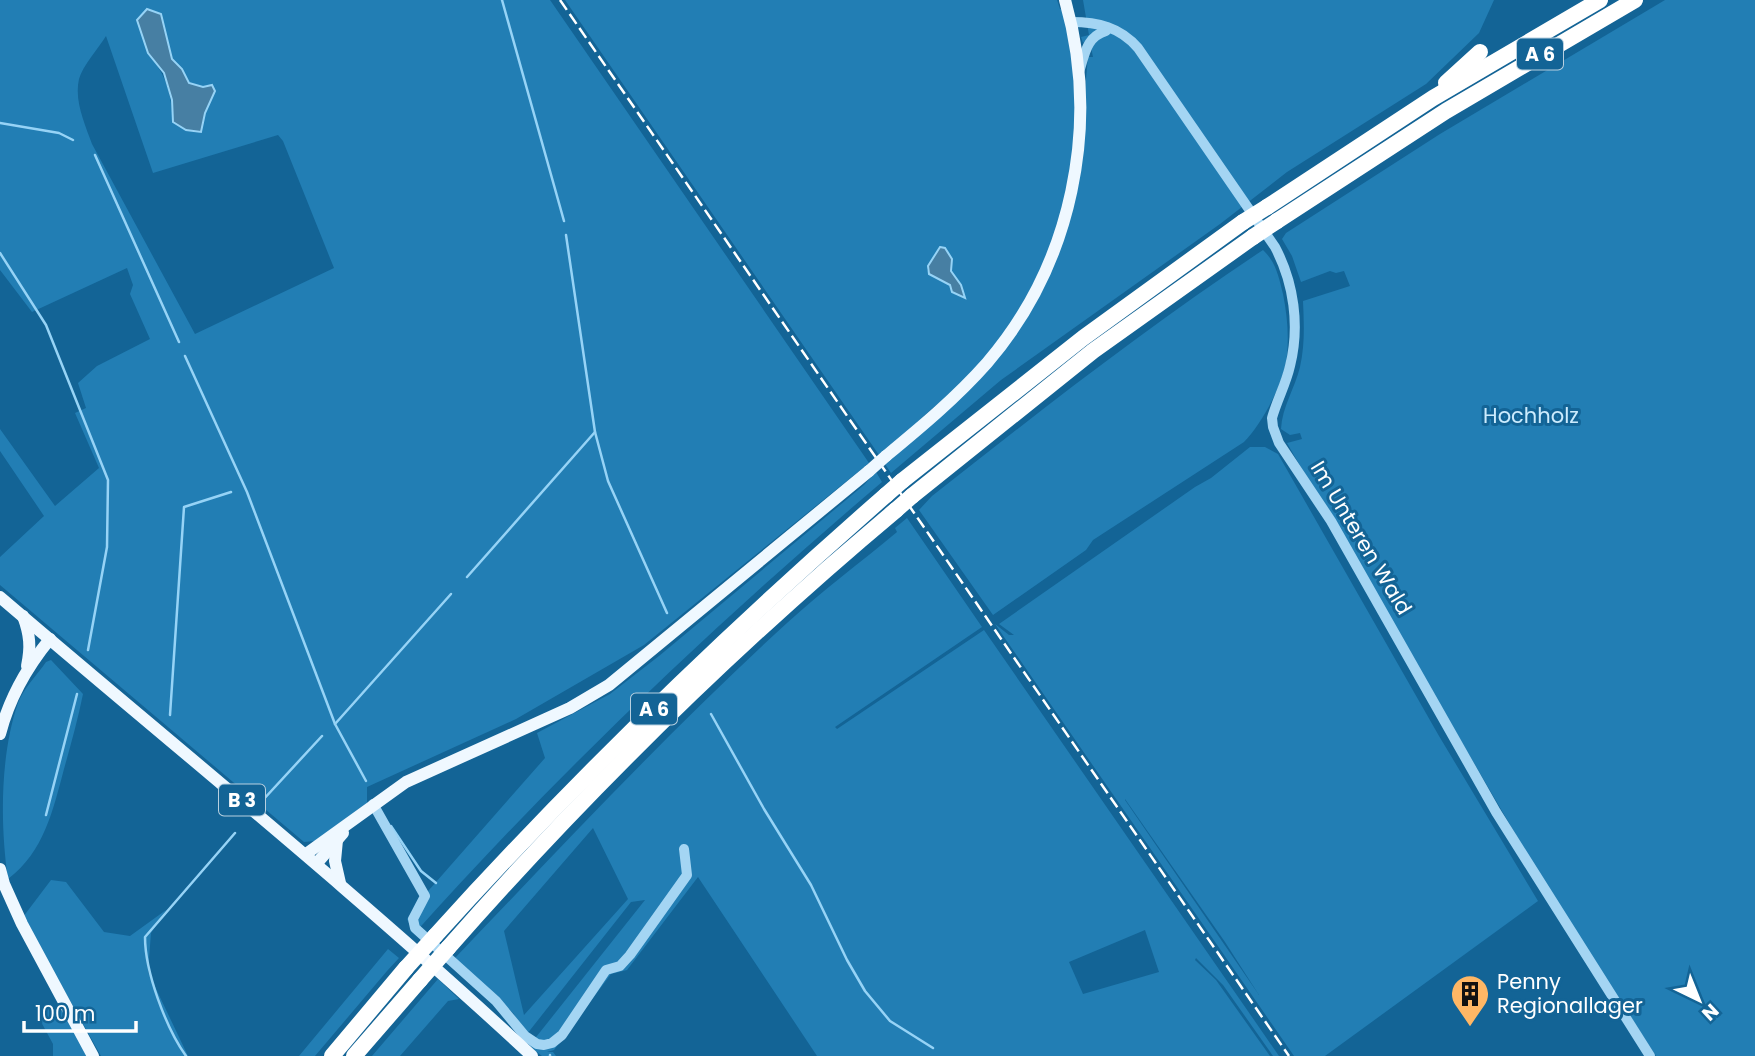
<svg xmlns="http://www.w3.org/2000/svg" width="1755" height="1056" font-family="Poppins,sans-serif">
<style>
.green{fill:#227eb4;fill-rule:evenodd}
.water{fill:#477fa3;stroke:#96d3f6;stroke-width:2}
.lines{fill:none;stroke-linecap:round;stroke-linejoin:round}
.stream{stroke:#96d3f6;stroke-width:2.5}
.minor{stroke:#a4d5f3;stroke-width:10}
.major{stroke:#eff8ff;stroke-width:12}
.highway{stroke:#fff;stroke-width:16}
.rail{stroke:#fff;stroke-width:2.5;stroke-dasharray:12 5;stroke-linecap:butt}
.major-bridge{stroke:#eff8ff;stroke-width:12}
.highway-bridge{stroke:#fff;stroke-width:16}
.labels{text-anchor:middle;stroke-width:6;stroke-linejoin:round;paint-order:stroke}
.shield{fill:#136496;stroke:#b8d0e0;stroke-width:2}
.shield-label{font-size:19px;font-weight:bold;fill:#fff}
.park-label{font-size:21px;fill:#cbebfd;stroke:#136496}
.street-label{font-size:21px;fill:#fff;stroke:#136496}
.poi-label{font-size:21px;fill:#fff;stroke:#136496;text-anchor:start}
</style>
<rect width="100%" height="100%" fill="#136496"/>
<g class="green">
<path d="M0,0H550L869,463L644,645L516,719L367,787V803L315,841L304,842L0,585V557L44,516L0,451V429L55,506L99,468L75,413L86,408L78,383L97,366L150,339L130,294L133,285L127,268L32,312L0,270ZM161,14L172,59L182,69L189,83L203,87L212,85L215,91L205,113L201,132L173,122C171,92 167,77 148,53ZM106,36L153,173L278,135L283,141L334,268L195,334L92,144C85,124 74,101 79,79C83,65 98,49 106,36Z"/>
<path d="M565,0H1057L1060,9H1063C1069,35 1078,82 1077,109C1076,199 1042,289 985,358C968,379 947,396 927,413C911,428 896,443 879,455ZM949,253C952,260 948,264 951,270C954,278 961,281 962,291L929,274L927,269Z"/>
<path d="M1083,0H1494L1479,33L1426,84L1287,172L1220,224L1001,380L891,473L885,464L969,388L1057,254L1085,90L1088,57H1093L1089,37L1083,43L1081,37L1089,35Z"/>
<path d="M1665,0H1755V1056H1656L1550,893L1295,457L1287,443L1302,439L1300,433L1290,435L1281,429C1282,407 1295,388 1300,367C1305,345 1304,324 1303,301L1350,286L1344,271L1336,273L1330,271L1301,282L1292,256L1282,239L1286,233L1440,134Z"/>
<path d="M1263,250C1276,262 1279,278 1283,294C1287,314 1289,334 1287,355C1285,381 1262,424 1244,442L1093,540L1086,550L993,615L919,510L932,496C1040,411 1148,326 1263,250Z"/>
<path d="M1250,447H1265L1278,454L1439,736L1538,901L1325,1056H1294L995,624L1009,635H1014L999,624L1195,487L1211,478ZM1125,799L1225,942L1259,995L1125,800Z"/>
<path d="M876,472L882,482C717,622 558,773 414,934L407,919L422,898L545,758L537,733L610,694L659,656L864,485Z"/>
<path d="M907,518L982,627L835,727L837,729L984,630L1279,1056H1273L1223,985L1196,958L1195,960L1216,980L1270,1056H817L698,877L627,970L611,974L554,1050L547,1052H553L556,1056H542L529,1046L645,900L631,902L527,1034L516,1022L514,1014L455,958C564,844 671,729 787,623C822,591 861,562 897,532L895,528ZM593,828L628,899L524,1015L504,931ZM1145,930L1159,972L1083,994L1069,962Z"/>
<path d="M51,660L83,694C78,719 71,744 64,769C53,810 44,852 8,879C0,825 0,755 18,703C24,688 37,675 46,662Z"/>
<path d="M51,880L66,882L104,932L130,936L166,910L151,933L148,972L188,1056H101L23,917Z"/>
<path d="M388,949L399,958L387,971L315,1056H299Z"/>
<path d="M438,979L459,999L448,1001L400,1056H372Z"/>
<path d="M47,1007L65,1012L87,1056H53V1044L39,1018Z"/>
</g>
<g class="water">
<path d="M147,9L161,14L172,59L182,69L189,83L203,87L212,85L215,91L205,113L201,132L186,130L173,122L172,100L164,73L148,53L137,20Z"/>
<path d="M940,247L945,248L952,259L951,271L961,285L965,298L952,292L950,285L929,274L928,266Z"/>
</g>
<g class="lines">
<g class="stream">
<path d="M502,0L564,221"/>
<path d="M0,123L59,133L73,140"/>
<path d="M95,155L179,342"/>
<path d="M566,235L595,432L608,481L667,613"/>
<path d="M0,253L46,325L108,480L107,547L88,650"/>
<path d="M185,356L247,492L335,724L366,781"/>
<path d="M467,577L595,432"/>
<path d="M711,714L764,809L811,885L847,960L865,991L890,1021L933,1048"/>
<path d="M170,715L184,507L231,492"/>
<path d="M335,724L451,594"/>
<path d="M262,801L322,736"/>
<path d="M46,815L77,694"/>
<path d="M391,826L421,871L436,883"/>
<path d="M550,1055V1056"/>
<path d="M186,1056C166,1028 145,972 145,937L235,833"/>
</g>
<g class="minor">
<path d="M1071,22C1098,22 1120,27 1138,48L1275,247C1294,283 1300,326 1290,366C1286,384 1277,400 1272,418L1273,427L1279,443L1331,521L1496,812L1650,1056"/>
<path d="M1079,72C1085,54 1086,37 1106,31"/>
<path d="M373,804L425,896L413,919L415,928L496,1001L525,1036L537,1044L544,1045L552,1043L562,1035L606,970L620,966L630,955L687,875L684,849"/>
</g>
<g class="major">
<path d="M886,456C921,427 956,398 987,363C1072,264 1101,125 1065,0"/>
<path d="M0,597C178,749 360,896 532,1056"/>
<path d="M23,616C30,635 31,647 27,666"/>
<path d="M0,734C9,699 27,667 50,639"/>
<path d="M337,840L335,861L340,883"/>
<path d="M306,854L406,782L570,708L609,685L869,471"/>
<path d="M317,863L343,833"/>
<path d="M0,869L4,884L22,924L93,1056"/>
</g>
<g class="highway">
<path d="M1446,83L1480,52"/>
<path d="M1267,207L1433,98L1600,0"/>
<path d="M1277,221L1446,111L1635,0"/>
<path d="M902,481L1083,338L1243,222"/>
<path d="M912,496L1093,351L1253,237"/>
<path d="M435,936C576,780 727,634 886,495"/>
<path d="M448,948C586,791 736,644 896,510"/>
<path d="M332,1056L406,968"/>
<path d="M354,1056L420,980"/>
</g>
<path class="rail" d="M560,0L1289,1056"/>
<path class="major-bridge" d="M869,471L886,456"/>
<g class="highway-bridge">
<path d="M1243,222L1267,207"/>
<path d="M1253,237L1277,221"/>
<path d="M886,495L902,481"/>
<path d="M896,510L912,496"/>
<path d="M406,968L435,936"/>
<path d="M420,980L448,948"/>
</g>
</g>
<defs>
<symbol id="building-pin" viewBox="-11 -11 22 30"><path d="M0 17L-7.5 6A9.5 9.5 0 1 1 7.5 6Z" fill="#ffb765" stroke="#136496"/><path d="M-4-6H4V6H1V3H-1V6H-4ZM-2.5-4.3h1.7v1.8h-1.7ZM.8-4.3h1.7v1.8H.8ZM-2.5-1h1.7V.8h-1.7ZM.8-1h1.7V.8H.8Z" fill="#111"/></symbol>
</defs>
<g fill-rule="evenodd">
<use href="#building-pin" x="1448" y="972" width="44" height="60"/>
</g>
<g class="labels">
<g class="shield">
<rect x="1517" y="38.5" width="46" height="31" rx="5"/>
<rect x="631" y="693.5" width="46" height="31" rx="5"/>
<rect x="219" y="784.5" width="46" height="31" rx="5"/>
</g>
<g class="shield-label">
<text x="1540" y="61">A 6</text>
<text x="654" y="716">A 6</text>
<text x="242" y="807">B 3</text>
</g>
<g class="park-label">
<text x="1531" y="423">Hochholz</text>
</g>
<g class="street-label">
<text transform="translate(1361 538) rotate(59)" y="7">Im Unteren Wald</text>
</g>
<g class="poi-label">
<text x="1497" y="989">Penny<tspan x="1497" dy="24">Regionallager</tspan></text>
</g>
</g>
<g transform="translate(1699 1000) rotate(137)" stroke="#136496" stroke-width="5" paint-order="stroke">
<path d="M0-5L12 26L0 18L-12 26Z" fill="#ffffff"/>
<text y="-10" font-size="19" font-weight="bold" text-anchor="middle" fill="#ffffff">N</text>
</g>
<path d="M24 1021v10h112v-10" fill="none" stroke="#ffffff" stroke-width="3.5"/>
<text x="35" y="1021" font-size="21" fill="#ffffff" stroke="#136496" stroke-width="5" paint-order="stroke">100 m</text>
</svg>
